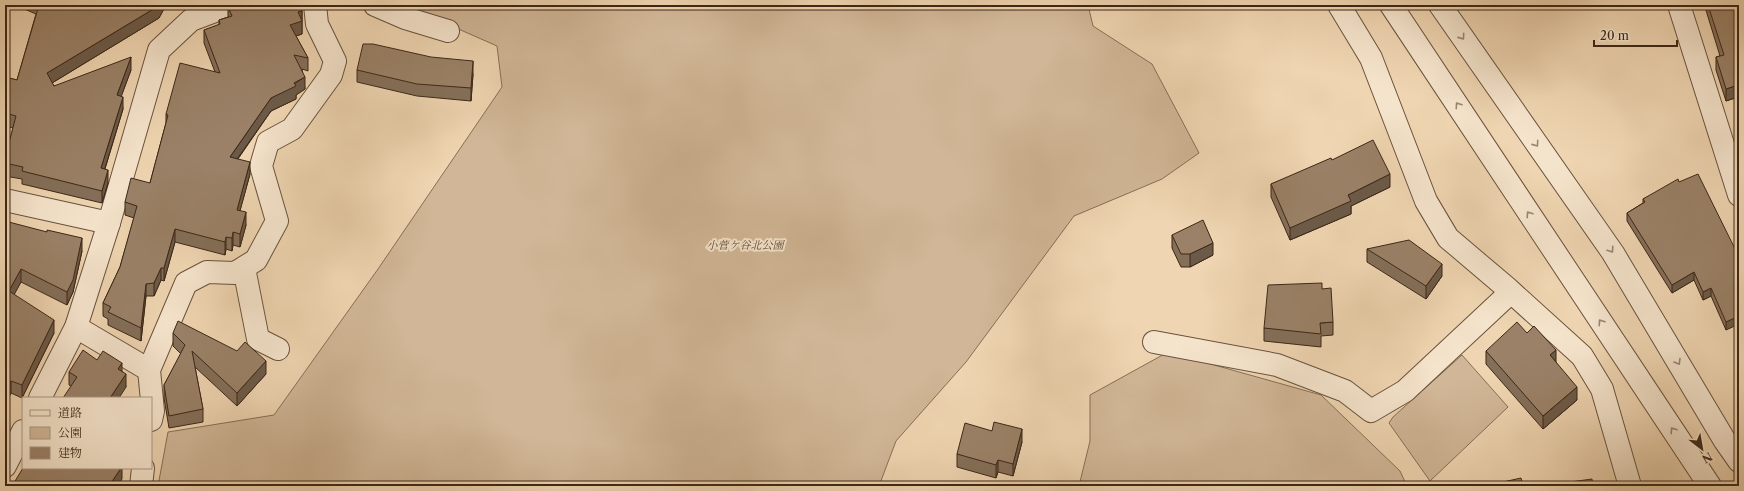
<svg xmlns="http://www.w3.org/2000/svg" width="1744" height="491" font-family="'Libre Caslon Text','Noto Serif JP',serif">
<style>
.green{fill:#d1b797;stroke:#876f57}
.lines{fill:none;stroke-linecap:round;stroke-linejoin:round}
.minor-casing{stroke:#6a523e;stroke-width:24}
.minor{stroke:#f5e4cc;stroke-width:22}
.wall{fill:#846f59;stroke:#3d2717}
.shaded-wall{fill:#6c5a48;stroke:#3d2717}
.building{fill:#9a8167;stroke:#3d2717}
.oneway{stroke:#998672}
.labels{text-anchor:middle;stroke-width:4;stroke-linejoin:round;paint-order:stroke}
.park-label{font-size:11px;font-style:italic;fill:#624b37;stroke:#f5e4cc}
</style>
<rect width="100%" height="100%" fill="#efd5b1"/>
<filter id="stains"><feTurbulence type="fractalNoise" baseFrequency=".005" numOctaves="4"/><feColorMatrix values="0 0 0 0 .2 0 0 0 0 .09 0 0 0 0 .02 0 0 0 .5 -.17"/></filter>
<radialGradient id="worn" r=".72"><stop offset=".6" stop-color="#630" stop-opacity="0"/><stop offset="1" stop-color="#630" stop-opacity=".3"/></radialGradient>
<g class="green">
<path d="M404,5H1088L1093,26L1152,64L1199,153L1162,179L1074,216L966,362L896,441L879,486H158L168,432L274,415L378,269L502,87L497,46Z"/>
<path d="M1168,352L1321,395L1400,471L1407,486H1079L1090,441V395Z"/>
<path d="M1462,355L1508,407L1430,481L1389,423L1393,417Z"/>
</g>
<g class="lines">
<defs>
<g id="minor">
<path d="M375,5L405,18L448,31"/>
<path d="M1339,5L1371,58L1426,201L1448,238L1507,288L1582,356L1602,389L1630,486"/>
<path d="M1391,5L1710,486"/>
<path d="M1440,5L1613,253L1725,441L1739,461"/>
<path d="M1679,5L1739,195"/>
<path d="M5,200L109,223"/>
<path d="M244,268L258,339L278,349"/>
<path d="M76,327L149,370"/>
<path d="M1154,342L1277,365L1345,391L1371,411L1405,391L1511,292"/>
<path d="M40,398L76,327L109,223L159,50L191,20L231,5"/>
<path d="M151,420L153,411L149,370L186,283L207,272L235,273L256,260L277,221L261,166L268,142L292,129L331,75L335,61L317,24L315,5"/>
<path d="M5,466L23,431"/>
<path d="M141,486L143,468"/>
</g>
</defs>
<use href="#minor" class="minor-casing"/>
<use href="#minor" class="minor"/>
</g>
<g class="wall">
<path d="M15,5H166L159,18L52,83L54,86L131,70L121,96L123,109L105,169L108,183L102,203L22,184V179L5,176V158L13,128L5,126V77L17,80L36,14Z"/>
<path d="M1705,5H1739V100L1738,97L1726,101L1716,70V57L1720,56L1705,7Z"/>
<path d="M228,7L302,11V34L296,36L308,58V71L302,69L305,89L296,95V99L271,111L238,159L250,174L240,210L246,225L240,247L233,245L232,251L226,249L225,255L175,242L164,281L161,280L154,296H146L141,341L108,325V319L103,316V303L120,267L134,218L125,215V202L150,183L166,123V114L215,72L204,43V30L219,25V20L228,17Z"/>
<path d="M357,70L473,74L471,101L417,96L357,82Z"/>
<path d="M1332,160L1390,187L1351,206V214L1290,240L1271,197V184Z"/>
<path d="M1679,182L1739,257L1726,330L1711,296L1703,300L1694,280L1672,293L1627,221V213L1643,203V199Z"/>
<path d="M5,221L82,251L73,292L67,305L21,282L14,294L54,333L22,398L11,393L5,405Z"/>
<path d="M1172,235L1213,255L1190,267H1181L1172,248Z"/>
<path d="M1367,249L1442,276L1426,299L1367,262Z"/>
<path d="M1333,322V335L1321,336V347L1264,341V328Z"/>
<path d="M173,333L266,374L237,406L195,367L203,409V422L169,428L164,398V385L181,354L173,346Z"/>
<path d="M1486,351L1556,362L1577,400L1543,429L1486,364Z"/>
<path d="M97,360L122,371L126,387L71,386L69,385V372Z"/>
<path d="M992,431L1022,442L1013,476L998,472L996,478L957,467V454Z"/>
</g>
<g class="shaded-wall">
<path d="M160,5H166L159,18L47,86V73Z"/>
<path d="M302,11V34L290,38V25L298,12Z"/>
<path d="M131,57V70L117,108V95Z"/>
<path d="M473,61V74L471,101V88Z"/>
<path d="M305,77V89L296,95V99L271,111L230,169V157L271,98Z"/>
<path d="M1738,85V97L1726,101V89Z"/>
<path d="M123,97V109L101,181V168Z"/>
<path d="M250,162V174L237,222V210Z"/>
<path d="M108,170V183L102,203V191Z"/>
<path d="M1390,174V187L1351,206V214L1290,240V228L1348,195Z"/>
<path d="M246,212V225L240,247V234Z"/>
<path d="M175,229V242L164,281V268Z"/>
<path d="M233,232V245L232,251V238Z"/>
<path d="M226,237V249L225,255V242Z"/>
<path d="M82,238V251L73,292L67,305V292Z"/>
<path d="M1213,243V255L1190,267V254Z"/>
<path d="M1442,264V276L1426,299V286Z"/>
<path d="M161,268V280L154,296V283Z"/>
<path d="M21,269V282L9,304V291Z"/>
<path d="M1694,272V280L1672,293V285Z"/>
<path d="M146,284V296L141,341V328Z"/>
<path d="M1711,288V296L1703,300V292Z"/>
<path d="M1739,316V324L1726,330V322Z"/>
<path d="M54,320V333L22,398V385Z"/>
<path d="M1556,350V362L1550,355Z"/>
<path d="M266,361V374L237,406V393Z"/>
<path d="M122,363V376L118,369Z"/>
<path d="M126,374V387L119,398H110Z"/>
<path d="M11,381V393L5,405V392Z"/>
<path d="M1577,387V400L1543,429V416Z"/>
<path d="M1022,429V442L1013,476V464Z"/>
<path d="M998,460V472L996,478V465Z"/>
<path d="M121,468H122V479L117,486H109Z"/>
</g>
<g class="building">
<path d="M39,5H160L47,73L54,86L131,57L117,95L123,97L101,168L108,170L102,191L22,171L23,167L5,163V158L16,116L5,113V77L17,80Z"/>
<path d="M231,5H300L302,11L298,12L302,21L290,25L308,58L294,55L305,77L294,83L296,86L271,98L230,157L250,162L237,210L246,212L240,234L233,232L232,238L226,237L225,242L175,229L164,268H161L154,283L146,284L141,328L108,312L111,307L103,303L120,267L137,206L125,202L131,178L150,183L168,115L166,114L180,63L220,73L204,30L220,24L219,20L232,16L228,7Z"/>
<path d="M1708,5H1739V87L1738,85L1726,89L1716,57L1724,55Z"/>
<path d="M363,44H373L431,57L473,61L471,88L417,84L357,70Z"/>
<path d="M1373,140L1390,174L1348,195L1351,201L1290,228L1271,184L1331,158L1332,160Z"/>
<path d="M1698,174L1739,257V316L1726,322L1711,288L1703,292L1694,272L1672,285L1627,213L1645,202L1643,199L1678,179L1679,182Z"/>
<path d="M1203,220L1213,243L1190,254H1181L1172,235Z"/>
<path d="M5,221L47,232V230L82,238L73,280L67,292L21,269L9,291L54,320L22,385L11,381L5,392Z"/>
<path d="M1409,240L1442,264L1426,286L1367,249Z"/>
<path d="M1322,283V289L1331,288L1333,322L1320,323L1321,334L1264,328L1268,285Z"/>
<path d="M178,321L237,351L245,342L266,361L237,393L192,351L203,409L169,416L164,385L185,345L173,333Z"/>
<path d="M1517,322L1527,333L1534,326L1556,350L1550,355L1577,387L1543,416L1486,351Z"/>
<path d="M83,350L97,360L103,351L122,363L118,369L126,374L110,398H63L77,377L69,372Z"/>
<path d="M994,422L1022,429L1013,464L998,460L996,465L957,454L965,423L992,431Z"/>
<path d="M23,468H121L109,486H12Z"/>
<path d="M1521,478L1523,486H1485Z"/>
<path d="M1592,479L1593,486H1541Z"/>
</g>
<defs><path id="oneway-chevron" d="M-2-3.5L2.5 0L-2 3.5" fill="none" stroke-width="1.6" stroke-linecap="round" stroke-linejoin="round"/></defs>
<g class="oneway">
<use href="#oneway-chevron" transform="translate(1462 37) rotate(55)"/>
<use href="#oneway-chevron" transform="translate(1458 105) rotate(-124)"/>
<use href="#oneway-chevron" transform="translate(1536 144) rotate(55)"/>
<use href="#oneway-chevron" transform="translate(1529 214) rotate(-124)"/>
<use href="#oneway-chevron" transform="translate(1611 250) rotate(56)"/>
<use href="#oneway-chevron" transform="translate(1601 322) rotate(-124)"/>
<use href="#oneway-chevron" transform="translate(1678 362) rotate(59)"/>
<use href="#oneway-chevron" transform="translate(1673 430) rotate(-124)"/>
</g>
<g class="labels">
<g class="park-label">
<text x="745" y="249">小菅ケ谷北公園</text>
</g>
</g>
<rect width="1744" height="491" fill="none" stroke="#efd5b1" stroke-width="20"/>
<rect x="6" y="6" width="1732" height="479" fill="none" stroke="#3d2717" stroke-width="2"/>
<rect x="10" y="10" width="1724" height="471" fill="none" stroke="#3d2717"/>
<rect x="22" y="397" width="130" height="72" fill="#f5e4cc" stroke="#ab9884"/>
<rect x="30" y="410" width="20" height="6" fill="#f5e4cc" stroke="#ab9884"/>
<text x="58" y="417" font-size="12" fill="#3d2717">道路</text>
<rect x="30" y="427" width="20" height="12" fill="#d1b797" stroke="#ab9884"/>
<text x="58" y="437" font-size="12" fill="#3d2717">公園</text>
<rect x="30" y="447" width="20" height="12" fill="#9a8167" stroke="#ab9884"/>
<text x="58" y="457" font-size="12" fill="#3d2717">建物</text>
<g transform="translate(1702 449) rotate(149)" stroke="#f5e4cc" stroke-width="3" paint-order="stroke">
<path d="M0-3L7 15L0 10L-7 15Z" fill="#3d2717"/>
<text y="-6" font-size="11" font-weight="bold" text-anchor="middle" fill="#3d2717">N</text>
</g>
<path d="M1594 40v6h83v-6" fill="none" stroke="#3d2717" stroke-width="2"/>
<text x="1600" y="40" font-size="12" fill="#3d2717" stroke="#f5e4cc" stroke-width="3" paint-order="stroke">20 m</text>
<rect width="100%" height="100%" filter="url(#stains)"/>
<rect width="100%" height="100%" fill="url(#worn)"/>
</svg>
